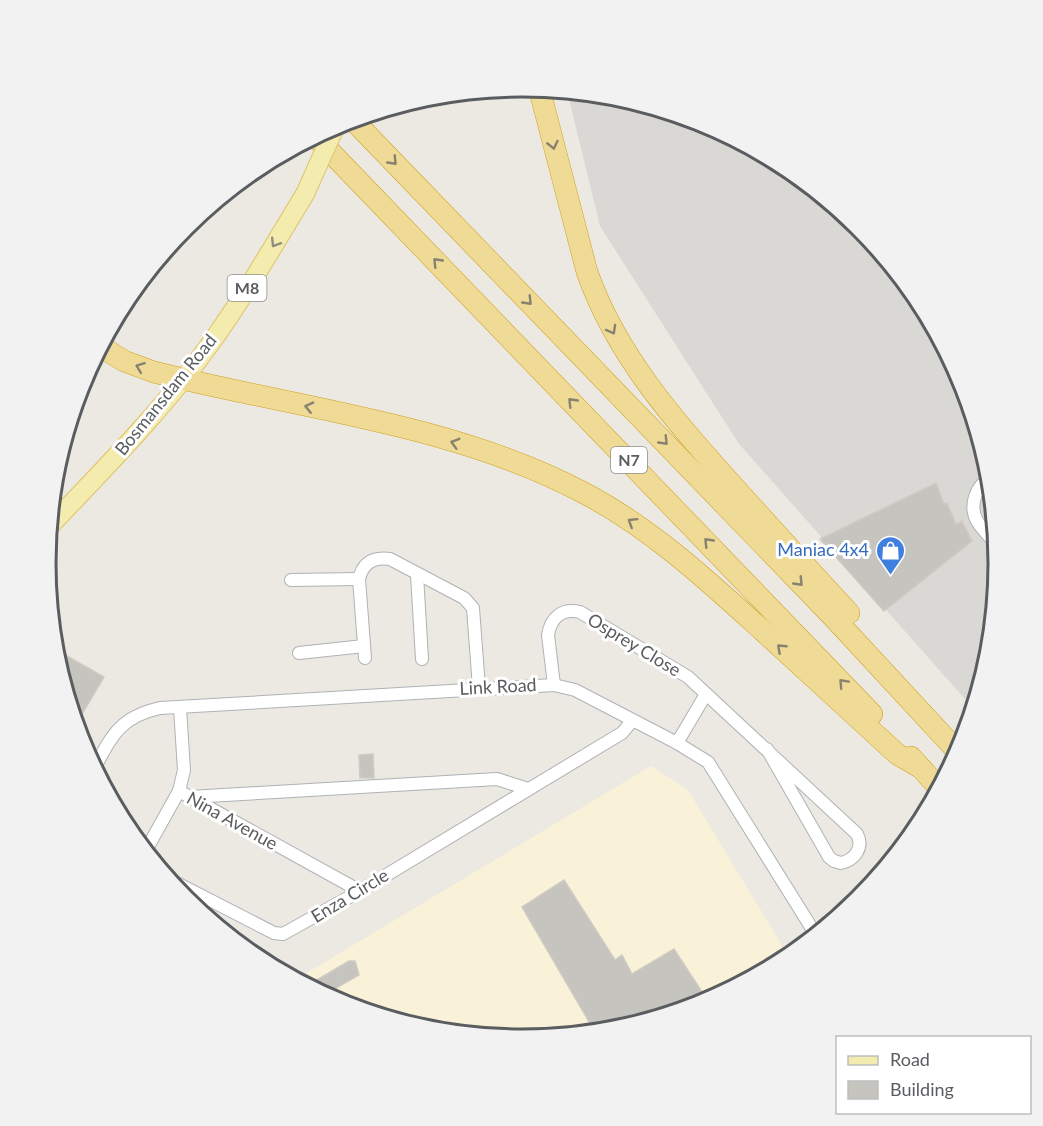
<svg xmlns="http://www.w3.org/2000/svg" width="1043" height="1126" font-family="Lato,sans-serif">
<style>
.commercial{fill:#f9f2d9}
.industrial{fill:#dad8d4}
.building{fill:#c6c4be;stroke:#cfcbc1;stroke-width:1.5}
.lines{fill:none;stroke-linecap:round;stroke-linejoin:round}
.street-casing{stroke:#afb2b5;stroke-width:14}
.primary-casing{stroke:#dec267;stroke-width:20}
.highway-casing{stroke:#d09f1c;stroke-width:22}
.street{stroke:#fff;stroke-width:12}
.primary{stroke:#f4ebae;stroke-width:18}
.highway{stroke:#efdb95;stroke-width:21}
.primary-bridge-casing{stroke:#dec267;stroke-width:20;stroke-linecap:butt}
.primary-bridge{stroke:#f4ebae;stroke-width:18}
.oneway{stroke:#878370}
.oneway2{stroke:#908f7b}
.labels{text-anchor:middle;stroke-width:6;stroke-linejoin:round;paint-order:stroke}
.shield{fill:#fff;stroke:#8c8e90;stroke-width:1.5}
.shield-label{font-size:16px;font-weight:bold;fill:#5a5d60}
.street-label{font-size:18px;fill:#5a5d60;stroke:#fff}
.shop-label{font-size:18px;fill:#366cbe;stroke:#fff;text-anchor:end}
.rim{fill:none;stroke:#5a5d60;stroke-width:3}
</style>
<rect width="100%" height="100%" fill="#ebe9e2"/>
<path class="commercial" d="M651,766L688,790L789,957L786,959L704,1003L614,1030L521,1039L428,1030L339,1003L295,980Z"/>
<path class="industrial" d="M567,91L615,96L704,123L787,167L859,226L918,299L962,381L989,470L998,563L989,656L973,708L739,444L600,226Z"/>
<g class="building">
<path d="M936,483L944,504L947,503L956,524L962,521L972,541L884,611L820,539Z"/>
<path d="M53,648L104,677L75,726L54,656Z"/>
<path d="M373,754L374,778H360L359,755Z"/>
<path d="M564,880L615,960L622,955L632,974L674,949L708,1001L614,1030L592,1033L591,1025L522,907Z"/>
<path d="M349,961H355L359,975L324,995L313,989L310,984Z"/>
</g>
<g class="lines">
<defs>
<g id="street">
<path d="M990,478C975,487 969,506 977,521C982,529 990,537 996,544"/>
<path d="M417,575L422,659"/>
<path d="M291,580L359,579"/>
<path d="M299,653L364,646"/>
<path d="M365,658L359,579C363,562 374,557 390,559L464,598L473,608L479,688"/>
<path d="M554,685L548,635C551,617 562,608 580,612L688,677L857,834C864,847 855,860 841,863L834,861L829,857L767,749"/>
<path d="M180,708L184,770L179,791L360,891"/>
<path d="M677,743L706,694"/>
<path d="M94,769C112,735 120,717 160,708L554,685L575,690L677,743L708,762L816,935"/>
<path d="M190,797L497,779L528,789"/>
<path d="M145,852L179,791"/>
<path d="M167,878L274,933L283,934L360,891L622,733L632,721"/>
</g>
<path id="primary" d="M48,528C99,474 151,422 196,363C237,310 270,251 305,194"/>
<g id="highway">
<path d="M539,88L587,272C617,357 676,422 735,488C773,530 811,572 849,613"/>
<path d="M352,119L834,618L958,752"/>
<path d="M315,136L872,714"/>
<path d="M100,346L124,361L154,372C295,408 455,424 584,493C651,528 708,581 763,631C808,672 852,713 897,754L921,768"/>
<path d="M911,757L939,788"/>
</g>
</defs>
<use href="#street" class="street-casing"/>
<use href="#primary" class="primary-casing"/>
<use href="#highway" class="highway-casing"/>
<use href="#street" class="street"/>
<use href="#primary" class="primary"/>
<use href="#highway" class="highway"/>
<defs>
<path id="primary-bridge" d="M305,194L336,125"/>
</defs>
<use href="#primary-bridge" class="primary-bridge-casing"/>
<use href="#primary-bridge" class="primary-bridge"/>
</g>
<defs><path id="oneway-chevron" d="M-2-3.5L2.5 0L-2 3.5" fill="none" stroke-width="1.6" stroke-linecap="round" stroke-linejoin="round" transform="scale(1.5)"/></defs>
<g class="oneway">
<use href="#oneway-chevron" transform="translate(553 145) rotate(77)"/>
<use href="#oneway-chevron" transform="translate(393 161) rotate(46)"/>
<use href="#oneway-chevron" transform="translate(437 262) rotate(-134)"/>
<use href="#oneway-chevron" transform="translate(528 301) rotate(46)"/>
<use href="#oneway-chevron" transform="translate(612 330) rotate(61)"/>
<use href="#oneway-chevron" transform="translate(140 367) rotate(-159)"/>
<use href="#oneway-chevron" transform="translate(572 402) rotate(-134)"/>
<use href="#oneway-chevron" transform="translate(309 407) rotate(-167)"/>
<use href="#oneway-chevron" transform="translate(664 441) rotate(46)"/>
<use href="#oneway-chevron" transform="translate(455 443) rotate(-164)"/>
<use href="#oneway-chevron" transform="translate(632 522) rotate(-148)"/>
<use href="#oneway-chevron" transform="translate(708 542) rotate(-134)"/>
<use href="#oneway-chevron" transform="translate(799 582) rotate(46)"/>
<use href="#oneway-chevron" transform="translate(781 648) rotate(-137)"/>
<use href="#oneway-chevron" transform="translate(843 683) rotate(-133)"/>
</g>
<use class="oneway2" href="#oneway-chevron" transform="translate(275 243) rotate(122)"/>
<defs>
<symbol id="shop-pin" viewBox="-11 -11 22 30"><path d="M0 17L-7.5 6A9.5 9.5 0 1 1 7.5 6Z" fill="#3f7fe0" stroke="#fff"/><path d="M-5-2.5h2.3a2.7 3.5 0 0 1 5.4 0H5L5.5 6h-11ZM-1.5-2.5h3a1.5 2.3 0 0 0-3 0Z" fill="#fff"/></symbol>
</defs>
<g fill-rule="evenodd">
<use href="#shop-pin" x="874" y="534" width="33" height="45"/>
</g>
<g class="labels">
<g class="shield">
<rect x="227.5" y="275" width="39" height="26" rx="4.5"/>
<rect x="611" y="447" width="36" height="26" rx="4.5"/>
</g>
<g class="shield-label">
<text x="247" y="294">M8</text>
<text x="629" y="466">N7</text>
</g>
<g class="street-label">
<text transform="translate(166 395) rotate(-51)" y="6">Bosmansdam Road</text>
<text transform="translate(634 645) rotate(31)" y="6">Osprey Close</text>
<text transform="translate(498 687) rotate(-3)" y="6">Link Road</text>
<text transform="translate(232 821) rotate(29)" y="6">Nina Avenue</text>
<text transform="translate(350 896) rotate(-31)" y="6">Enza Circle</text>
</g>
<g class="shop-label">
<text x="869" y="556">Maniac 4x4</text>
</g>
</g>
<path d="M0 0H1043V1126H0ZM56 563a466 466 0 1 1 932 0a466 466 0 1 1-932 0Z" fill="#f2f2f2" fill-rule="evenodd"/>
<path class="rim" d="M56 563a466 466 0 1 1 932 0a466 466 0 1 1-932 0Z"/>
<rect x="836" y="1036" width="195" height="78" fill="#ffffff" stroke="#bdbebf" stroke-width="1.5"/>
<rect x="848" y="1056" width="30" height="9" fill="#f4ebae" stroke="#bdbebf" stroke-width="1.5"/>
<text x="890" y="1066" font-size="18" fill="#5a5d60">Road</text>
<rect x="848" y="1081" width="30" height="18" fill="#c6c4be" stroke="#bdbebf" stroke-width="1.5"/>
<text x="890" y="1096" font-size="18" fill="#5a5d60">Building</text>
</svg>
